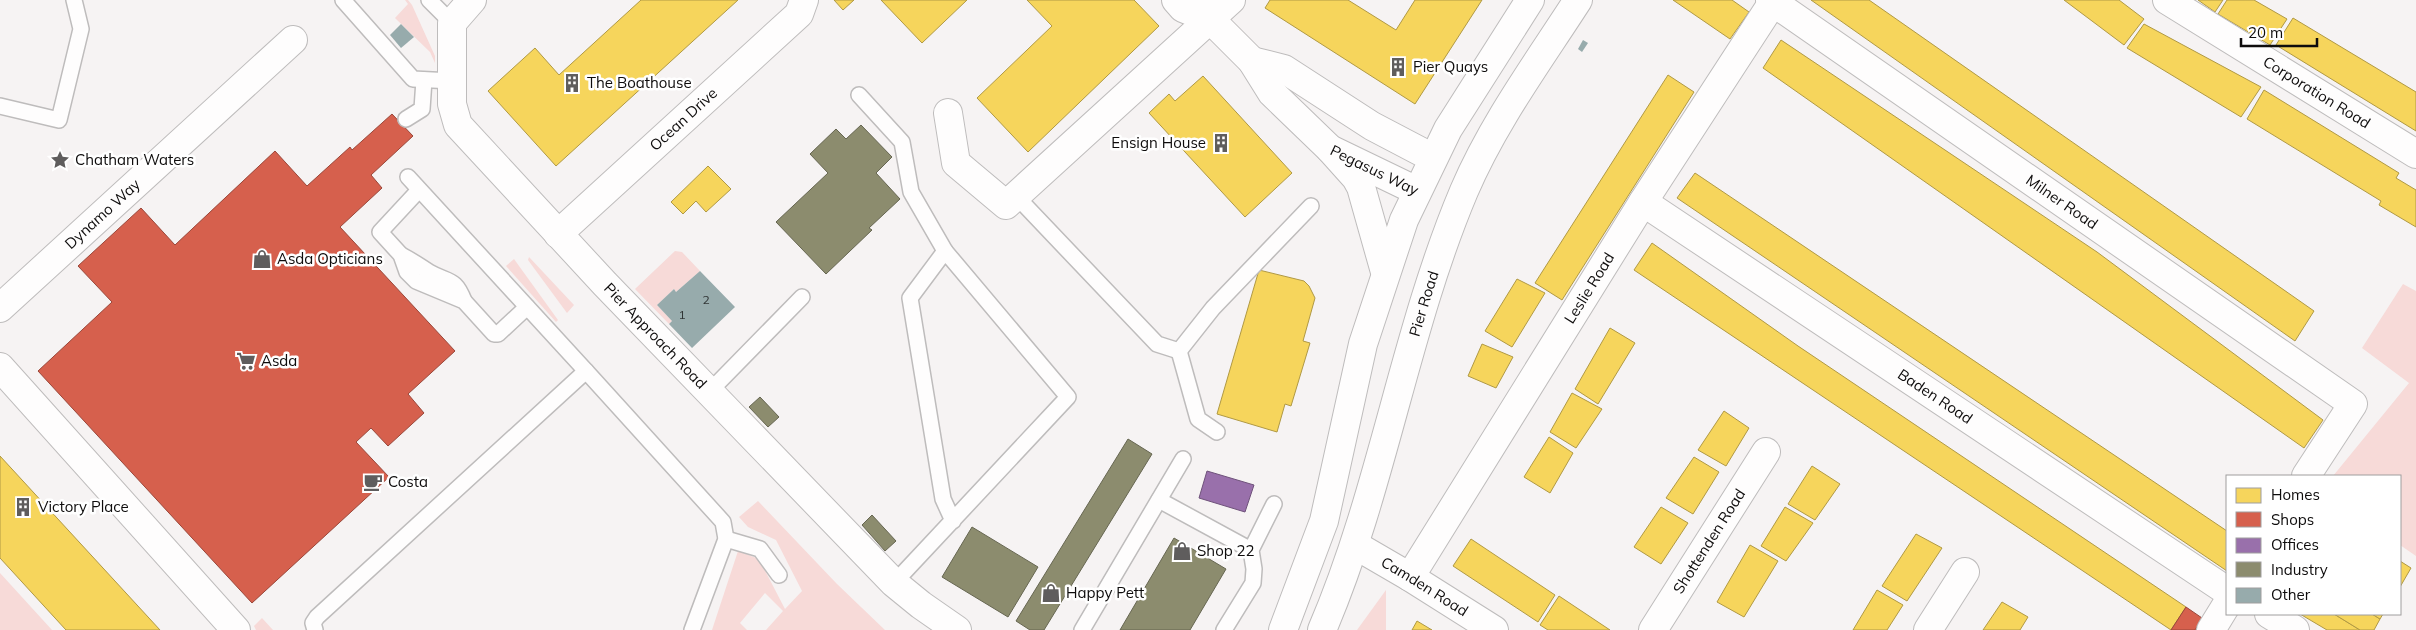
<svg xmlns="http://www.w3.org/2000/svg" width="2416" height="630" font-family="Mulish,sans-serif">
	<rect width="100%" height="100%" fill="#f6f3f3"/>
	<g fill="#f7dad8">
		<path d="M405,0H408L412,5L435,56V63L430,52L395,18L408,4Z"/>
		<path d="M675,251L682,252L700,271L676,292L674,289L657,305L672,321L669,324L635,289Z"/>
		<path d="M529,257L574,305L567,313L528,260Z"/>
		<path d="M514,259L558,320L556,322L506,266Z"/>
		<path d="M2403,284L2416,291V556L2400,545V476H2333L2409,383L2362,348Z"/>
		<path d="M758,501L837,584L885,630H766L783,611L765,593L740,623L747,630H712L738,551L759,559L785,609L802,591L776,540L748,527L739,517Z"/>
		<path d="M0,573L52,630H0Z"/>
		<path d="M1386,590V630H1357Z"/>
		<path d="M262,618L273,630H256L254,626Z"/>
	</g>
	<g fill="#f6d55c" stroke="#b09944">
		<path d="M641,0H738L556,166L488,91L535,48L559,75Z"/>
		<path d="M834,0H854L843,10Z"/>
		<path d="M881,0H967L922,43Z"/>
		<path d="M1027,0H1134L1159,26L1028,152L977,98L1052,26Z"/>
		<path d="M1270,0H1348L1396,30L1415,0H1482L1415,104L1265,8Z"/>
		<path d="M1673,0H1732L1749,12L1730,39Z"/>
		<path d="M1811,0H1869L2314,311L2295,341Z"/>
		<path d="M2064,0H2119L2144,19L2124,45Z"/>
		<path d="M2198,0H2223L2215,12Z"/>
		<path d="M2227,0H2254L2287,19L2270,45L2218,14Z"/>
		<path d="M2293,18L2416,92V131L2276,45Z"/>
		<path d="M2144,24L2261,87L2241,117L2127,48Z"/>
		<path d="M1781,40L2097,252L2323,420L2304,448L1763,68Z"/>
		<path d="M1668,75L1694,92L1562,300L1535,283Z"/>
		<path d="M1203,76L1292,173L1245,217L1149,113L1169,94L1175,101Z"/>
		<path d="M2264,90L2399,173L2396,178L2416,190V227L2379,205L2381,201L2247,119Z"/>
		<path d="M708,166L731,189L706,212L696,201L683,214L671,202Z"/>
		<path d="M1695,173L2227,531V571L1677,198Z"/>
		<path d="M1652,243L1798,346L2186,607L2171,630L1634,270Z"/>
		<path d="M1259,270L1304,281L1309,286L1315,298L1303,341L1310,343L1291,406L1285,404L1277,432L1217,414Z"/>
		<path d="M1517,279L1545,293L1512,347L1485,331Z"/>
		<path d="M1610,328L1635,343L1598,404L1575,389Z"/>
		<path d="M1482,344L1513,357L1496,388L1468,376Z"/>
		<path d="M1572,393L1602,409L1576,448L1550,432Z"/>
		<path d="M1724,411L1749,428L1726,466L1698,450Z"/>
		<path d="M1549,437L1573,453L1550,493L1524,477Z"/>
		<path d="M0,456L160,630H66L0,558Z"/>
		<path d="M1694,457L1719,472L1693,514L1666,498Z"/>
		<path d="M1812,466L1840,484L1815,520L1788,504Z"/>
		<path d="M1661,507L1688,523L1661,564L1634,547Z"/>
		<path d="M1785,507L1813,523L1786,561L1761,546Z"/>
		<path d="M1916,534L1942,548L1907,601L1882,586Z"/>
		<path d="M1471,539L1555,595L1538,622L1453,566Z"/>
		<path d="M1750,545L1778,561L1744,617L1717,602Z"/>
		<path d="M2400,561L2411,568L2400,587Z"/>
		<path d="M1877,590L1903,605L1887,630H1853Z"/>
		<path d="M1559,596L1610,630H1548L1540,625Z"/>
		<path d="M2002,602L2028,617L2020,630H1983Z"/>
		<path d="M2300,614H2334L2360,630H2327Z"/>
		<path d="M2334,614H2372L2380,619L2374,630H2360Z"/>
		<path d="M2372,614H2383L2380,619Z"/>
		<path d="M1417,621L1432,630H1412Z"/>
	</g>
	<g fill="#d6604d" stroke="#9a473a">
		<path d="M392,114L413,136L371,175L382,188L340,227L455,351L408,394L424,413L388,446L371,428L356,442L389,477L252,603L38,371L112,302L78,266L141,208L175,245L275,151L307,186L350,147L352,150Z"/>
		<path d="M2186,607L2202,618L2195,630H2171Z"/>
	</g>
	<path fill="#9970ab" stroke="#6f527b" d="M1207,471L1254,485L1245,512L1199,498Z"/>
	<g fill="#8c8c6e" stroke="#666651">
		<path d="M861,125L892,157L876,173L900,199L869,228L872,230L826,274L776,222L828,173L810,154L836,129L846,139Z"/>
		<path d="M760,397L779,417L768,427L749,407Z"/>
		<path d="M1128,439L1152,454L1044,630H1030L1016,621Z"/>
		<path d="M872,515L896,541L885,551L862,525Z"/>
		<path d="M972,527L1038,567L1008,617L942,577Z"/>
		<path d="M1174,538L1226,569L1190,630H1120Z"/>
	</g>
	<g fill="#97abac">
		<path d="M401,24L414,37L401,48L390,35Z"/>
		<path d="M1583,40L1588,43L1582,52L1578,49Z"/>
		<path d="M700,271L735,307L692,348L669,324L672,321L657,305L674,289L676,292Z"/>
	</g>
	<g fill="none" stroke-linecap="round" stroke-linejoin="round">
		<g stroke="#bebcbc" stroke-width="18">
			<g id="lane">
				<path d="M343,0L413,79L452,81"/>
				<path d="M429,0L452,23"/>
				<path d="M859,95L902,142L911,192L945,251"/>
				<path d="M0,106L59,120L81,29L74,0"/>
				<path d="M406,119L422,109L424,80"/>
				<path d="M408,177L586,371"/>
				<path d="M419,190L380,232L401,255L407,272L416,281L464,301L494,334H498L527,307"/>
				<path d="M1016,196L1157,344L1179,351L1213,308L1311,206"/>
				<path d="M401,255C411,260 420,266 429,272C448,283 455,277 464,301"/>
				<path d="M1179,351L1198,419L1217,432"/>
				<path d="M709,392L802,297"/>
				<path d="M1159,500L1251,550"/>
				<path d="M726,539L760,549L779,575"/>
				<path d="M894,583L1068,397L945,251L910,298L943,499L953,521"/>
				<path d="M315,630L313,623L317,617L586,371L723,522L726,539L692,630"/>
				<path d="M1082,630L1183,459"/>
				<path d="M1224,630L1253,583L1254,569L1251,550L1274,504"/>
			</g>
		</g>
		<g stroke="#bebcbc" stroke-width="30">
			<g id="street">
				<path id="s1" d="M472,0L452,23V104L458,125L605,284L894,583L921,605L957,630"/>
				<path d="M1176,0L1183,8L1210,19"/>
				<path id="s2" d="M1201,0L1210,19L1252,61L1272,93L1330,149L1417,191"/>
				<path id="s3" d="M1770,0L2353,404L2306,476"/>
				<path id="s4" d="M2167,0L2416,154"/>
				<path d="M1252,61L1284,69L1372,126L1433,158"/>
				<path d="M948,113L956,163L1006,205L1231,0"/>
				<path id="s5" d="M1643,202L2227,591"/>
				<path id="s6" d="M558,234L799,14L804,0"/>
				<path id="s7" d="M0,308L293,40"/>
				<path d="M0,367L236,630"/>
				<path id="s8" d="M1355,545L1410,577L1494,630"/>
				<path id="s9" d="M1410,577L1643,202L1773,2"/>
				<path d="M2269,614L2295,630"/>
				<path id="s10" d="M1653,630L1766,452"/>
				<path d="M1928,630L1965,572"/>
				<path d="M2211,630L2227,604"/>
			</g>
		</g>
		<g stroke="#bebcbc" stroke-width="30">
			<g id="primary">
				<path d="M1330,149L1356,178L1361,187L1385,272"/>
				<path d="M1283,630L1324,521L1363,344L1404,220L1448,129L1530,0"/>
				<path id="s11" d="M1322,630C1383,488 1404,333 1464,191C1493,123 1538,62 1578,0"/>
			</g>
		</g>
		<use href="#lane" stroke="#fefdfd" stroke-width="15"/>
		<use href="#street" stroke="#fefdfd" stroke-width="28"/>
		<use href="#primary" stroke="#fefdfd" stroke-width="28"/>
	</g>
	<defs>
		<g id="building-bare" transform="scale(1.5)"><path d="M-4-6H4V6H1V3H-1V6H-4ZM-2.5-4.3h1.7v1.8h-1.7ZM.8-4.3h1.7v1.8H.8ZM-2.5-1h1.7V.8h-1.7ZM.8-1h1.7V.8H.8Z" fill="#5f5d5d" stroke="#fff" stroke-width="2.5" paint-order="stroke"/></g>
		<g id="sight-bare" transform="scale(1.5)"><path d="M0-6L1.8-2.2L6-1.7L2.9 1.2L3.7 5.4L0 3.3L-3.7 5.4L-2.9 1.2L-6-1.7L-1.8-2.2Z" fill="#5f5d5d" stroke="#fff" stroke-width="2.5" paint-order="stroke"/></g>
		<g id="shop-bare" transform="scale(1.5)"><path d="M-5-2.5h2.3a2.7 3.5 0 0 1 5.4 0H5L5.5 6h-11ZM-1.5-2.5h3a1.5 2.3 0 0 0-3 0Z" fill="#5f5d5d" stroke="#fff" stroke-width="2.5" paint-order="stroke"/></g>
		<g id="supermarket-bare" transform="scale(1.5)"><path d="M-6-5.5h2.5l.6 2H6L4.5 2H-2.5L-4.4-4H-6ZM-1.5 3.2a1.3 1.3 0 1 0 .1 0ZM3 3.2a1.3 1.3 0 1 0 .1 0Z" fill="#5f5d5d" stroke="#fff" stroke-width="2.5" paint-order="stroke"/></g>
		<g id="cafe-bare" transform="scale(1.5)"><path d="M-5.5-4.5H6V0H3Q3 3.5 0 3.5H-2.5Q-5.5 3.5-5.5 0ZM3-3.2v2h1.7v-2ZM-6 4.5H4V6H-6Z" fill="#5f5d5d" stroke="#fff" stroke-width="2.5" paint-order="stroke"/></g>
	</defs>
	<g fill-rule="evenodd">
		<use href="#building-bare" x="1398" y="67"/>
		<use href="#building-bare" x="572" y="83"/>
		<use href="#building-bare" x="1221" y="143"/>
		<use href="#sight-bare" x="60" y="160"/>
		<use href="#shop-bare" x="262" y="259"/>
		<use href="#supermarket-bare" x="246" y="361"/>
		<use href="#cafe-bare" x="373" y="482"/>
		<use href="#building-bare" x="23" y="507"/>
		<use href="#shop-bare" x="1182" y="551"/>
		<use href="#shop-bare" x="1051" y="593"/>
	</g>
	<g text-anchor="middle" stroke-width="5" stroke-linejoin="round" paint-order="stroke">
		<g font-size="12" fill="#303434">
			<text x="706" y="304">2</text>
			<text x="682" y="319">1</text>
		</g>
		<g font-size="15" fill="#0e0c0c" stroke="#fff" text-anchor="start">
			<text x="1413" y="72">Pier Quays</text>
			<text x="587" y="88">The Boathouse</text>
			<text x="1206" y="148" text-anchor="end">Ensign House</text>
			<text x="75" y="165">Chatham Waters</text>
			<text x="277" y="264">Asda Opticians</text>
			<text x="261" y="366">Asda</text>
			<text x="388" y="487">Costa</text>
			<text x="38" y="512">Victory Place</text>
			<text x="1197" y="556">Shop 22</text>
			<text x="1066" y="598">Happy Pett</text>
		</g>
		<g font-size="15" fill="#0e0c0c" stroke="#fff">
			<text dy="5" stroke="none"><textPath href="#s4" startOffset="176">Corporation Road</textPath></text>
			<text dy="5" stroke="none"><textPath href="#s6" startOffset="170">Ocean Drive</textPath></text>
			<text dy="5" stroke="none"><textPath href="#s2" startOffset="248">Pegasus Way</textPath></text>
			<text dy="5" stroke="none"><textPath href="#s3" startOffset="355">Milner Road</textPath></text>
			<text dy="5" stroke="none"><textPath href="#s7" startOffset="139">Dynamo Way</textPath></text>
			<text dy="5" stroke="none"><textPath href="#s9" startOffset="340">Leslie Road</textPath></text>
			<text dy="5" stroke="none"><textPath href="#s11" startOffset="342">Pier Road</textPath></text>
			<text dy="5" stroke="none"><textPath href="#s1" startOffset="422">Pier Approach Road</textPath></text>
			<text dy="5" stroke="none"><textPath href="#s5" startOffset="351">Baden Road</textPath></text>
			<text dy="5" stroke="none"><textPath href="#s10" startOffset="105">Shottenden Road</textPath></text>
			<text dy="5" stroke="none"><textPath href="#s8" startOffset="81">Camden Road</textPath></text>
		</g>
	</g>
	<rect x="2226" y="475" width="175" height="140" fill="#ffffff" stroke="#9f9e9e"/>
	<rect x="2236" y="488" width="25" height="15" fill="#f6d55c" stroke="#9f9e9e"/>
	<text x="2271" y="500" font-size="15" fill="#0e0c0c">Homes</text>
	<rect x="2236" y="512" width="25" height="15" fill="#d6604d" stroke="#9f9e9e"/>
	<text x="2271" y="525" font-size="15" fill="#0e0c0c">Shops</text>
	<rect x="2236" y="538" width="25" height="15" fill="#9970ab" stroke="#9f9e9e"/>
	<text x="2271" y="550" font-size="15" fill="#0e0c0c">Offices</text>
	<rect x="2236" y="562" width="25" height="15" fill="#8c8c6e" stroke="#9f9e9e"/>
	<text x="2271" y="575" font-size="15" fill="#0e0c0c">Industry</text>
	<rect x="2236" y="588" width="25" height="15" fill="#97abac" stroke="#9f9e9e"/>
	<text x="2271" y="600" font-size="15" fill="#0e0c0c">Other</text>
	<path d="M2241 38v8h76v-8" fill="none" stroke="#0e0c0c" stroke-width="2.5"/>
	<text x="2248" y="38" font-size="15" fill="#0e0c0c" stroke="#ffffff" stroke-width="4" paint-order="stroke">20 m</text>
</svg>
